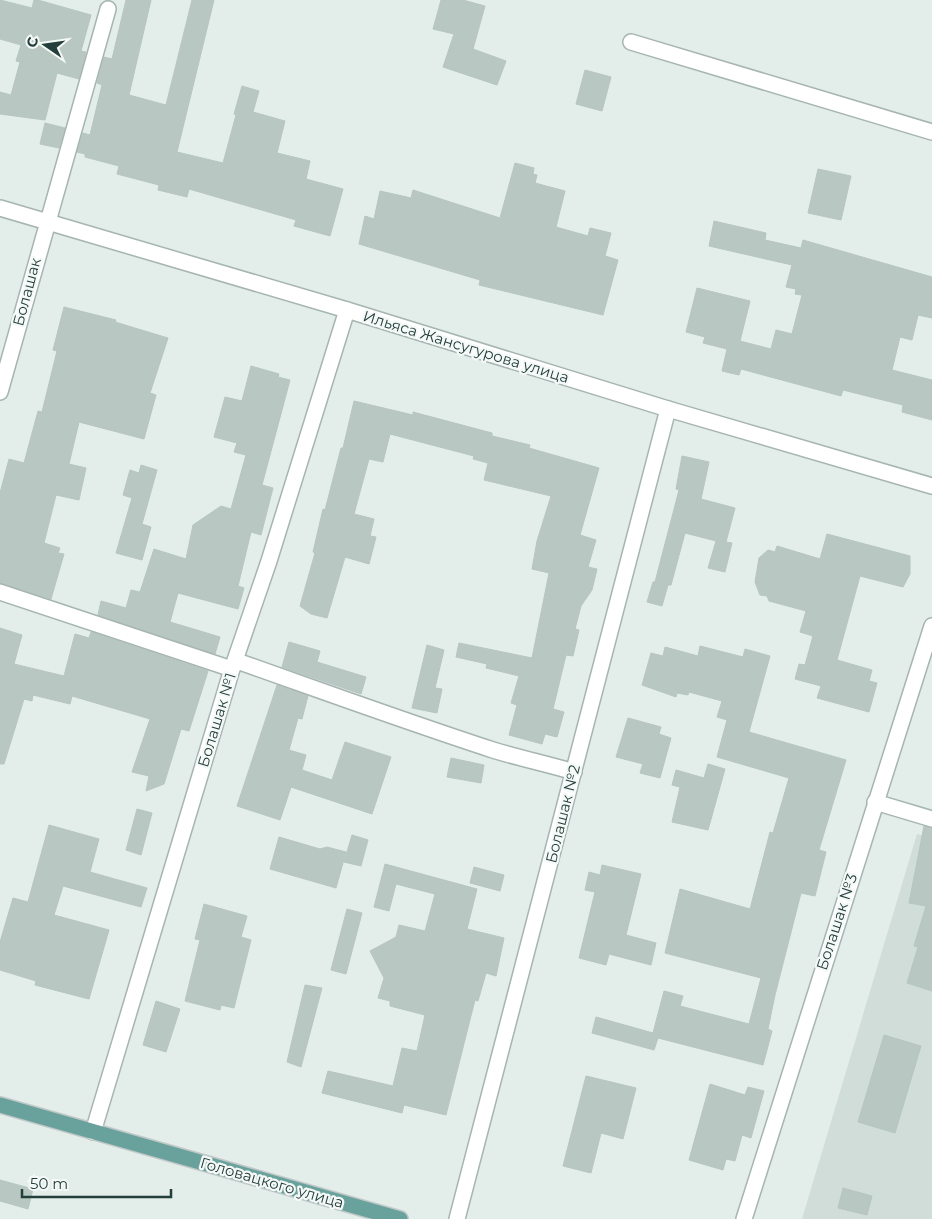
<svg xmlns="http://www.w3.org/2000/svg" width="932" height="1219" font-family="Montserrat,sans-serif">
	<rect width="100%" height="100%" fill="#e3edea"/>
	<path fill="#d1ddd9" d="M917,834L932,838V1219H802Z"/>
	<g fill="#b9c7c3" stroke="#b6c6c2">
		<path d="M0,0L32,8L34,0H38L91,15L81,51L86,52L79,79L57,73L45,120L0,114V92L11,95L20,62L16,61L21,45L0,39Z"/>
		<path d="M126,0H151L129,95L166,105L192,0H214L177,152L223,163L236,115L234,114L242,86L259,91L253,112L285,121L277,153L310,161L306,179L343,189L330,236L294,226L296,220L189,189L187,197L158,190L159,185L117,174L119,166L85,157V154L77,152L83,133L90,135L102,85L97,83L104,57L112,59Z"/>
		<path d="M441,0H463L485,6L473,49L506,61L497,85L443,67L454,34L433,29Z"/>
		<path d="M585,70L611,77L602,111L576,104Z"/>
		<path d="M45,123L65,128L59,148L40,144Z"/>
		<path d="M515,163L534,168L533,174L537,175L535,183L565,191L556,227L588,236L590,228L611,233L605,256L618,260L603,315L479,285L480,280L359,244L365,216L374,219L380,191L411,198L413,190L500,218Z"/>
		<path d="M818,169L851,176L841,220L808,213Z"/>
		<path d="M714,221L766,233L765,240L801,248L803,240L932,277V318L918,315L912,340L900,337L892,370L932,380V420L902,412L903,405L843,390L841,396L741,369L739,375L722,371L727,349L703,343L705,337L686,332L697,288L750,301L740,341L771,349L776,330L792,334L802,295L795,294L796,289L786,287L792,265L709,246Z"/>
		<path d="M64,307L116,320L115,322L168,338L150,393L156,395L144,439L79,422L69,464L86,468L79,500L56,495L44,543L60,548L58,553L64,554L51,599L0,583V493L9,459L24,463L38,411L42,412L57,351L53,350Z"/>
		<path d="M251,366L279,374L278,377L290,380L262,485L273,488L261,535L251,532L238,586L244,588L238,609L178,593L170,622L220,637L215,654L98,615L101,601L126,608L131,590L140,592L154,549L186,559L193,525L221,506L231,509L246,455L234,452L237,443L214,437L225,397L242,401Z"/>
		<path d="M354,401L413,415V412L492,433V436L530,445L529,448L599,468L580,535L596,540L588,567L597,569L592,590L581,606L575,629L579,630L573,656L566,655L553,709L564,712L557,737L545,734L542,744L509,735L517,705L511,703L519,676L486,668L487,664L456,657L459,643L532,658L549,573L532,569L537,541L551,496L484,480L488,463L473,459L474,456L390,434L383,462L369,459L354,514L374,519L370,536L376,537L369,564L345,557L327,618L311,614L300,606L315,553L313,552L323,509L325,510L341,448H343Z"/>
		<path d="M682,456L709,462L701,499L735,508L726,542L732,543L725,572L708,568L716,541L685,533L671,585H668L662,606L647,602L653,582H655L679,490L676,489Z"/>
		<path d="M141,465L157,470L142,524L151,527L142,560L116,553L132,498L123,495L130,470L139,473Z"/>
		<path d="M827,534L910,556V574L903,587L860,576L837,660L872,670L869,681L877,683L869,712L817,698L821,686L795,679L799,664L805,665L813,636L800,632L806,611L769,601L767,596L760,595L755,582L759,558L768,550L775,552L777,546L820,559Z"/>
		<path d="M0,628L22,635L14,664L64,676L75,634L89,638L91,632L208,671L189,731L181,729L164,784L146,791L149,776L132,772L150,719L72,696L70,704L33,695L32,701L24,699L4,764H0Z"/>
		<path d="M289,642L320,651L317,662L366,677L361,694L282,667Z"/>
		<path d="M427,645L444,650L435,688L442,689L437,713L412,708Z"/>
		<path d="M700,646L743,657L745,649L770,656L749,732L846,760L819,850L826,852L815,896L801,893L775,995L768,1029L772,1031L763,1065L658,1038L654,1050L592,1033L596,1017L653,1033L664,991L683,996L680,1006L749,1024L761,978L665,953L680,889L750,909L770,832L773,833L789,778L717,757L727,720L717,717L722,701L689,692L688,695L677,693L676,697L642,685L651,653L663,656L665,647L698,656Z"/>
		<path d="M277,685L308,696L302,719L298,718L289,750L306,755L302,770L332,780L345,742L391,757L372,814L291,787L280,820L237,806Z"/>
		<path d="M628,718L661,727L659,734L671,738L660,778L640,773L643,764L616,757Z"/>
		<path d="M451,758L484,765L481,783L447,777Z"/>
		<path d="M708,764L725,769L708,830L672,822L680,787L672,785L676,770L704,778Z"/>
		<path d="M137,809L152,813L141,855L126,850Z"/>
		<path d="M49,825L99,839L90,872L147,888L141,907L63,886L54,915L109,930L89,999L35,985L36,981L0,970V942L13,898L28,902Z"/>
		<path d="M924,826L932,828V991L907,983L918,947L914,946L926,906L909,903Z"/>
		<path d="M352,835L368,840L361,866L344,862Z"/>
		<path d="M279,837L320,849L327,847L346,852L336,888L270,869Z"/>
		<path d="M385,864L477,889L467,929L504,938L496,976L486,973L478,1001L475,1000L446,1115L404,1105L402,1113L322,1093L328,1071L393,1086L402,1048L417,1051L425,1015L390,1006V1001L378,998L384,978L370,951L396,937L399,925L425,931L435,894L396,884L389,911L374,907Z"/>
		<path d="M602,865L641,874L626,935L656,943L651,965L609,954L606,965L579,958L595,892L585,890L589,872L600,875Z"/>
		<path d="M474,867L504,875L500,891L470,883Z"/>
		<path d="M204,904L247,916L241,937L251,940L234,1008L221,1005L220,1010L185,1001L200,940L195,939Z"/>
		<path d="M347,909L362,913L346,974L331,970Z"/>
		<path d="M305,985L322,988L301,1067L287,1062Z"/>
		<path d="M156,1001L180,1009L166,1052L143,1045Z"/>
		<path d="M884,1035L921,1046L895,1133L858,1122Z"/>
		<path d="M586,1076L636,1088L623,1139L601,1133L591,1173L563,1166Z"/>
		<path d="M710,1084L745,1095L748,1087L764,1091L751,1138L742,1135L735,1161L726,1159L723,1170L689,1160Z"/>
		<path d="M0,1180L33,1189L28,1209L0,1201Z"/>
		<path d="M843,1188L872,1196L867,1215L838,1208Z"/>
	</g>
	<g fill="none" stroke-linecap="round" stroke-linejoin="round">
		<g stroke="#a6b5b2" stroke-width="18">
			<g id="minor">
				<path d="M631,42L932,132"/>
				<path d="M0,208L347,310L668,409L932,486"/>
				<path d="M0,392L108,9"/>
				<path d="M0,592L232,669"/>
				<path d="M237,661C322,691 407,722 493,750C519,758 547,764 574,772"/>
				<path d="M875,802L932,819"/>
				<path d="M93,1132L232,669L269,561L347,310"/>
				<path d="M457,1219L668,409"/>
				<path d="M744,1219L932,626"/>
			</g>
		</g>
		<g stroke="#c1c9c8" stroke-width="18">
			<path id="major" d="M0,1105L400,1219"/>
		</g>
		<use href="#minor" stroke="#fff" stroke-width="15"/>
		<use href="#major" stroke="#69a19c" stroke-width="15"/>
	</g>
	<g text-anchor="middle" stroke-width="4.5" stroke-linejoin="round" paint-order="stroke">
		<g font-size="15" fill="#233e3b" stroke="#f4f9f7">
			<text transform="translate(27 292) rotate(-75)" y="5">Болашак</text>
			<text transform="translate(466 347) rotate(17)" y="5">Ильяса Жансугурова улица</text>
			<text transform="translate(217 720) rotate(-73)" y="5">Болашак №1</text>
			<text transform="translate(563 814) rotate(-76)" y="5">Болашак №2</text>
			<text transform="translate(837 922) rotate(-72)" y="5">Болашак №3</text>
			<text transform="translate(272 1183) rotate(16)" y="5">Головацкого улица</text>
		</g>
	</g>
	<g transform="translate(45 45) rotate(283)" stroke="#f4f9f7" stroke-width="4" paint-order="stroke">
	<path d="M0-4L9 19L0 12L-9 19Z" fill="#233e3b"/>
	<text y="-8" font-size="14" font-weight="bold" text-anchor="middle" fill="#233e3b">С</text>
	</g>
	<path d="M22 1189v8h149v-8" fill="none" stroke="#233e3b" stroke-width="2.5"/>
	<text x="30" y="1189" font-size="15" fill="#233e3b" stroke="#f4f9f7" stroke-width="4" paint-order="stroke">50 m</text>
</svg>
